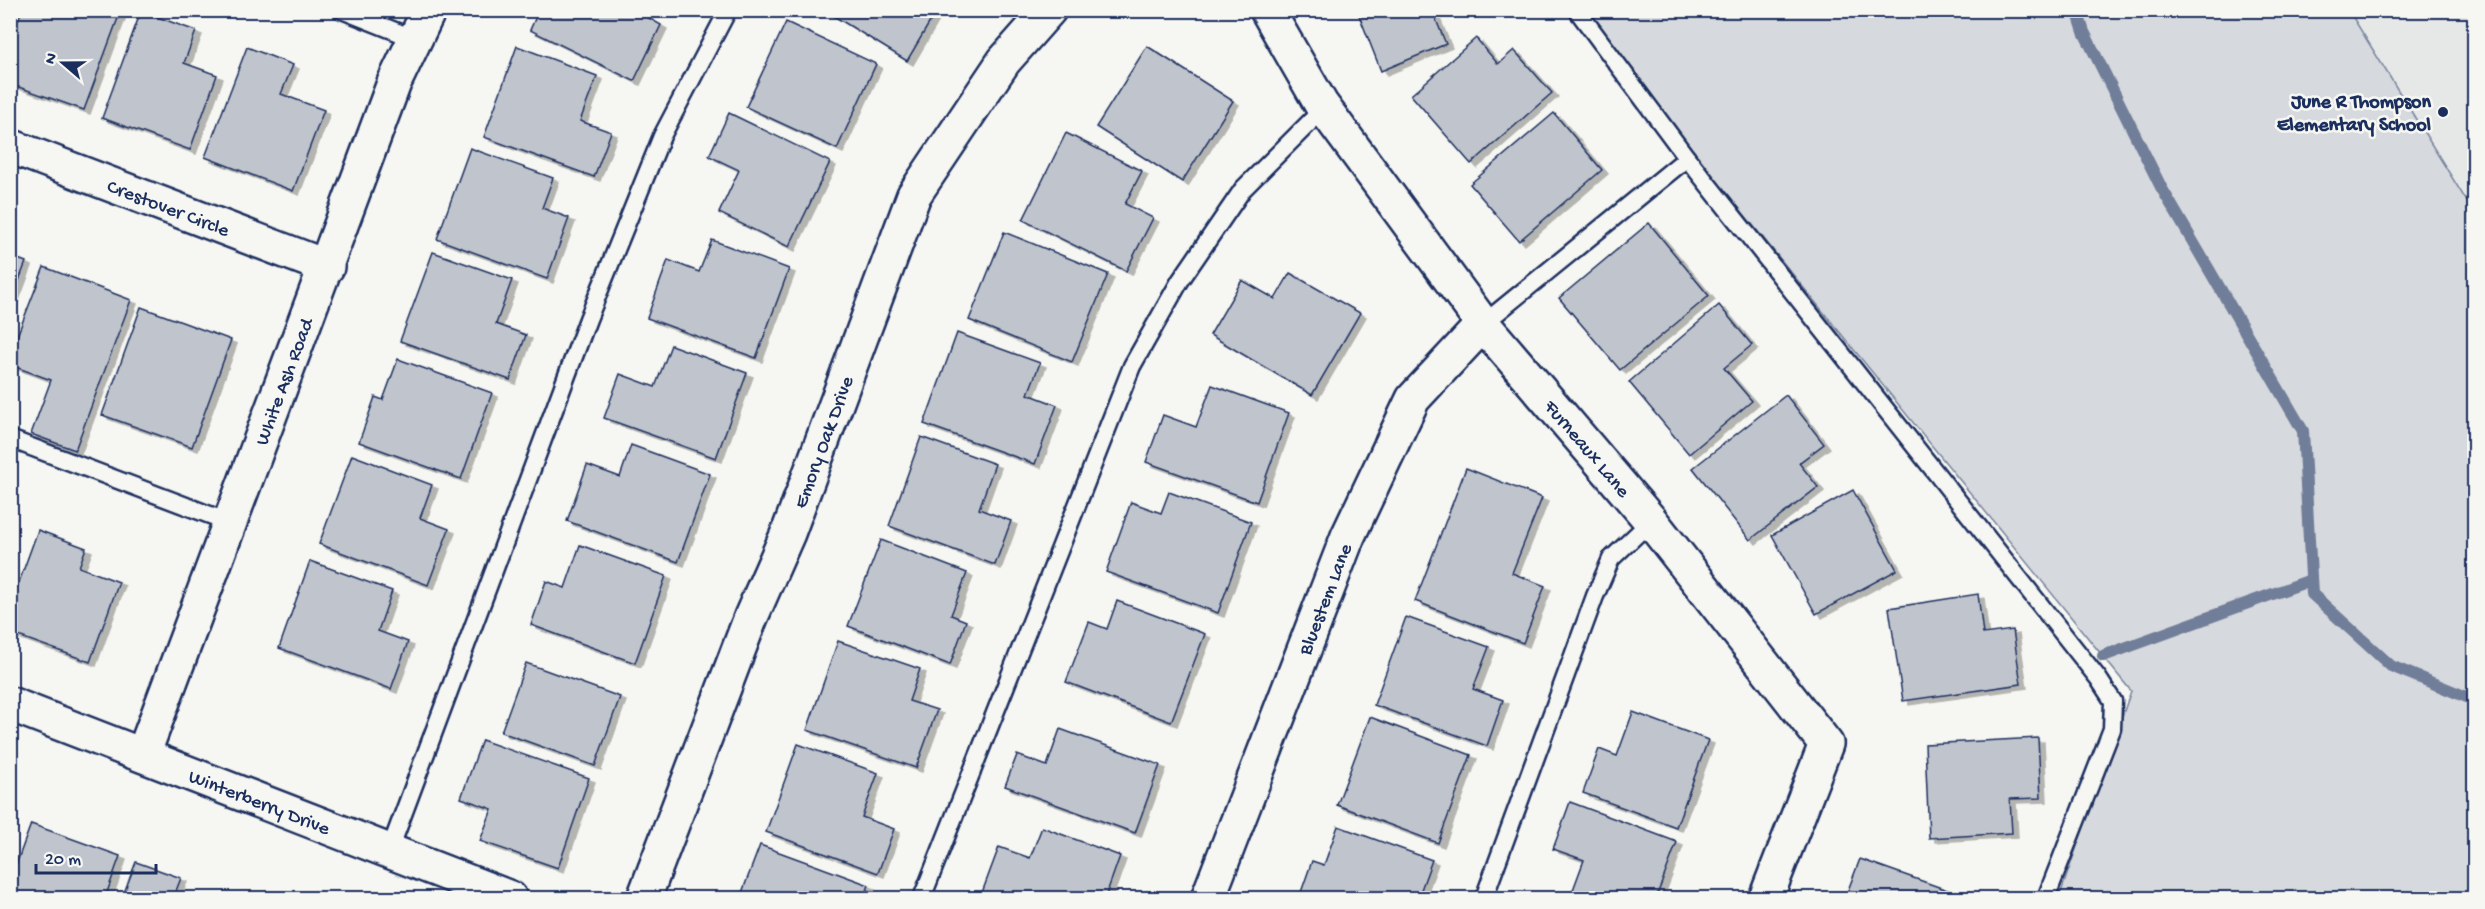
<svg xmlns="http://www.w3.org/2000/svg" width="2485" height="909" font-family="'Gochi Hand',sans-serif">
	<defs>
		<filter id="shadow"><feDropShadow dx="6" dy="4" stdDeviation="0" flood-color="#0004"/></filter>
	</defs>
	<rect width="100%" height="100%" fill="#f6f6f2"/>
	<filter id="ink" filterUnits="userSpaceOnUse"><feTurbulence type="fractalNoise" baseFrequency=".0167" numOctaves="2"/><feDisplacementMap in="SourceGraphic" scale="12" xChannelSelector="R" yChannelSelector="G"/><feConvolveMatrix kernelMatrix="1 2 1 2 8 2 1 2 1" color-interpolation-filters="sRGB"/></filter>
	<g filter="url(#ink)">
		<path fill="#e6e7e7" d="M2349,11H2474V213Z"/>
		<path fill="#d6d9dd" stroke="#78849e" stroke-width="1.5" d="M1579,11H2349L2474,213V898H2059L2131,691Z"/>
		<g fill="none" stroke-linecap="round" stroke-linejoin="round">
			<g stroke="#717e99" stroke-width="12">
				<path d="M2077,10L2084,32L2161,187L2303,431L2312,594L2391,666L2474,700"/>
				<path d="M2103,656L2311,580"/>
			</g>
		</g>
		<g fill="#c0c4cd" stroke="#1b2f5e" stroke-width="1.5" filter="url(#shadow)">
			<path d="M22,10H121L84,110L10,84V41Z"/>
			<path d="M539,10H635L661,25L634,81L530,30Z"/>
			<path d="M824,10H937L907,61Z"/>
			<path d="M1357,10H1432L1446,44L1381,71Z"/>
			<path d="M141,11L196,31L184,63L217,75L190,150L102,118Z"/>
			<path d="M786,22L876,64L837,149L746,107Z"/>
			<path d="M1476,38L1498,64L1514,50L1552,93L1471,164L1411,95Z"/>
			<path d="M517,46L597,76L580,121L611,132L594,177L484,137Z"/>
			<path d="M1147,46L1233,101L1182,182L1096,127Z"/>
			<path d="M247,47L293,65L281,94L324,110L293,191L205,157Z"/>
			<path d="M729,113L830,162L789,247L719,213L739,170L709,156Z"/>
			<path d="M1554,113L1602,170L1519,241L1470,184Z"/>
			<path d="M1066,133L1142,171L1125,204L1153,218L1126,271L1023,220Z"/>
			<path d="M470,148L553,178L542,208L569,218L547,279L437,239Z"/>
			<path d="M1649,223L1709,296L1620,370L1559,298Z"/>
			<path d="M1004,232L1108,274L1072,362L969,320Z"/>
			<path d="M712,240L789,269L756,358L647,318L668,260L699,272Z"/>
			<path d="M433,252L512,280L496,324L526,335L510,380L400,341Z"/>
			<path d="M10,256L26,262L10,304Z"/>
			<path d="M44,267L131,300L75,450L31,434L51,380L10,365V354Z"/>
			<path d="M1290,273L1360,313L1312,395L1210,335L1242,280L1275,299Z"/>
			<path d="M1719,305L1752,345L1724,368L1752,401L1689,454L1629,382Z"/>
			<path d="M141,307L231,340L192,447L102,415Z"/>
			<path d="M957,333L1040,363L1028,394L1057,405L1035,464L924,424Z"/>
			<path d="M671,345L747,373L716,458L604,418L620,374L655,387Z"/>
			<path d="M398,359L492,393L461,479L359,442L375,397L383,400Z"/>
			<path d="M1212,385L1289,413L1257,502L1146,462L1163,415L1196,427Z"/>
			<path d="M1786,395L1824,444L1799,463L1818,487L1750,540L1693,468Z"/>
			<path d="M921,437L995,464L979,509L1011,521L995,565L889,526Z"/>
			<path d="M631,445L710,474L678,562L567,521L587,465L620,477Z"/>
			<path d="M352,455L432,485L420,518L449,529L428,585L319,544Z"/>
			<path d="M1466,468L1542,498L1512,573L1545,586L1523,643L1415,601Z"/>
			<path d="M1853,490L1897,570L1816,614L1772,535Z"/>
			<path d="M1169,492L1251,522L1218,613L1106,572L1131,502L1161,513Z"/>
			<path d="M38,530L86,548L79,567L119,582L90,662L10,633V607Z"/>
			<path d="M881,540L967,573L951,615L966,621L950,665L848,626Z"/>
			<path d="M580,545L666,576L635,663L531,625L546,581L565,588Z"/>
			<path d="M310,561L392,591L378,631L408,642L391,689L279,648Z"/>
			<path d="M1978,594L1983,634L2013,630L2021,684L1903,701L1889,608Z"/>
			<path d="M1117,601L1205,634L1171,722L1066,682L1089,622L1107,629Z"/>
			<path d="M1406,617L1489,647L1473,689L1503,700L1487,746L1374,705Z"/>
			<path d="M838,641L920,669L909,701L937,710L916,768L807,730Z"/>
			<path d="M526,663L620,697L595,766L501,732Z"/>
			<path d="M1633,712L1708,740L1676,827L1583,793L1599,749L1617,756Z"/>
			<path d="M1370,717L1471,755L1438,843L1337,805Z"/>
			<path d="M1060,729L1160,765L1135,833L1005,786L1017,755L1047,766Z"/>
			<path d="M2038,738L2041,798L2010,799L2012,833L1929,838L1925,744Z"/>
			<path d="M482,740L589,778L558,868L480,841L492,809L461,798Z"/>
			<path d="M798,744L878,773L862,817L894,829L878,873L766,832Z"/>
			<path d="M1570,802L1677,842L1656,898H1570L1584,860L1553,849Z"/>
			<path d="M31,824L120,856L105,898H10V881Z"/>
			<path d="M1338,826L1432,860L1418,898H1299L1312,861L1324,865Z"/>
			<path d="M1042,827L1120,856L1105,898H980L999,847L1030,858Z"/>
			<path d="M760,845L869,885L864,898H740Z"/>
			<path d="M1860,859L1950,891L1947,898H1845Z"/>
			<path d="M136,862L181,878L174,896L180,898H122Z"/>
		</g>
		<g fill="none" stroke-linecap="round" stroke-linejoin="round">
			<g stroke="#1b2f5e" stroke-width="21">
				<g id="lane">
					<path d="M342,10L415,39"/>
					<path d="M1577,10L1687,158L2098,678L2113,701L2112,729L2046,898"/>
					<path d="M1483,324L1687,158"/>
					<path d="M10,439L231,523"/>
					<path d="M389,852L588,319L662,136L728,10"/>
					<path d="M922,898L1132,366L1180,281L1243,189L1324,108"/>
					<path d="M1484,898L1595,596L1611,559L1651,521"/>
				</g>
			</g>
			<g stroke="#1b2f5e" stroke-width="38">
				<g id="street">
					<path id="s1" d="M1267,10L1321,104L1483,324L1651,521L1826,744L1766,898"/>
					<path id="s2" d="M10,146L327,267"/>
					<path id="s3" d="M10,704L510,898"/>
					<path id="s4" d="M143,755L394,83L429,10"/>
					<path id="s5" d="M644,898L751,617L788,533L914,195L1004,61L1049,10"/>
					<path id="s6" d="M1208,898L1348,536L1413,399L1483,324"/>
				</g>
			</g>
			<use href="#lane" stroke="#f6f6f2" stroke-width="16"/>
			<use href="#street" stroke="#f6f6f2" stroke-width="33"/>
		</g>
	</g>
	<circle fill="#1b2f5e" stroke="#f6f6f2" stroke-width="2" cx="2443" cy="112" r="6"/>
	<g text-anchor="middle" stroke-width="5" stroke-linejoin="round" paint-order="stroke">
		<g font-size="20" font-weight="bold" fill="#1b2f5e" stroke="#f6f6f2" text-anchor="end">
			<text x="2431" y="107">June R Thompson<tspan x="2431" dy="23">Elementary School</tspan></text>
		</g>
		<g font-size="20" fill="#1b2f5e" stroke="#f6f6f2">
			<text dy="7" stroke="none"><textPath href="#s2" startOffset="170">Crestover Circle</textPath></text>
			<text dy="7" stroke="none"><textPath href="#s4" startOffset="399">White Ash Road</textPath></text>
			<text dy="7" stroke="none"><textPath href="#s5" startOffset="490">Emory Oak Drive</textPath></text>
			<text dy="7" stroke="none"><textPath href="#s1" startOffset="544">Furneaux Lane</textPath></text>
			<text dy="7" stroke="none"><textPath href="#s6" startOffset="321">Bluestem Lane</textPath></text>
			<text dy="7" stroke="none"><textPath href="#s3" startOffset="268">Winterberry Drive</textPath></text>
		</g>
	</g>
	<rect width="2485" height="909" fill="none" stroke="#f6f6f2" stroke-width="36"/>
	<rect x="18" y="18" width="2449" height="873" fill="none" stroke="#1b2f5e" stroke-width="2" filter="url(#ink)"/>
	<g transform="translate(63 63) rotate(290)" stroke="#f6f6f2" stroke-width="4.5" paint-order="stroke">
	<path d="M0-4.5L10 22L0 15L-10 22Z" fill="#1b2f5e"/>
	<text y="-9" font-size="16" font-weight="bold" text-anchor="middle" fill="#1b2f5e">N</text>
	</g>
	<path d="M36 864v9h120v-9" fill="none" stroke="#1b2f5e" stroke-width="3"/>
	<text x="45" y="864" font-size="18" fill="#1b2f5e" stroke="#f6f6f2" stroke-width="4.5" paint-order="stroke">20 m</text>
</svg>
